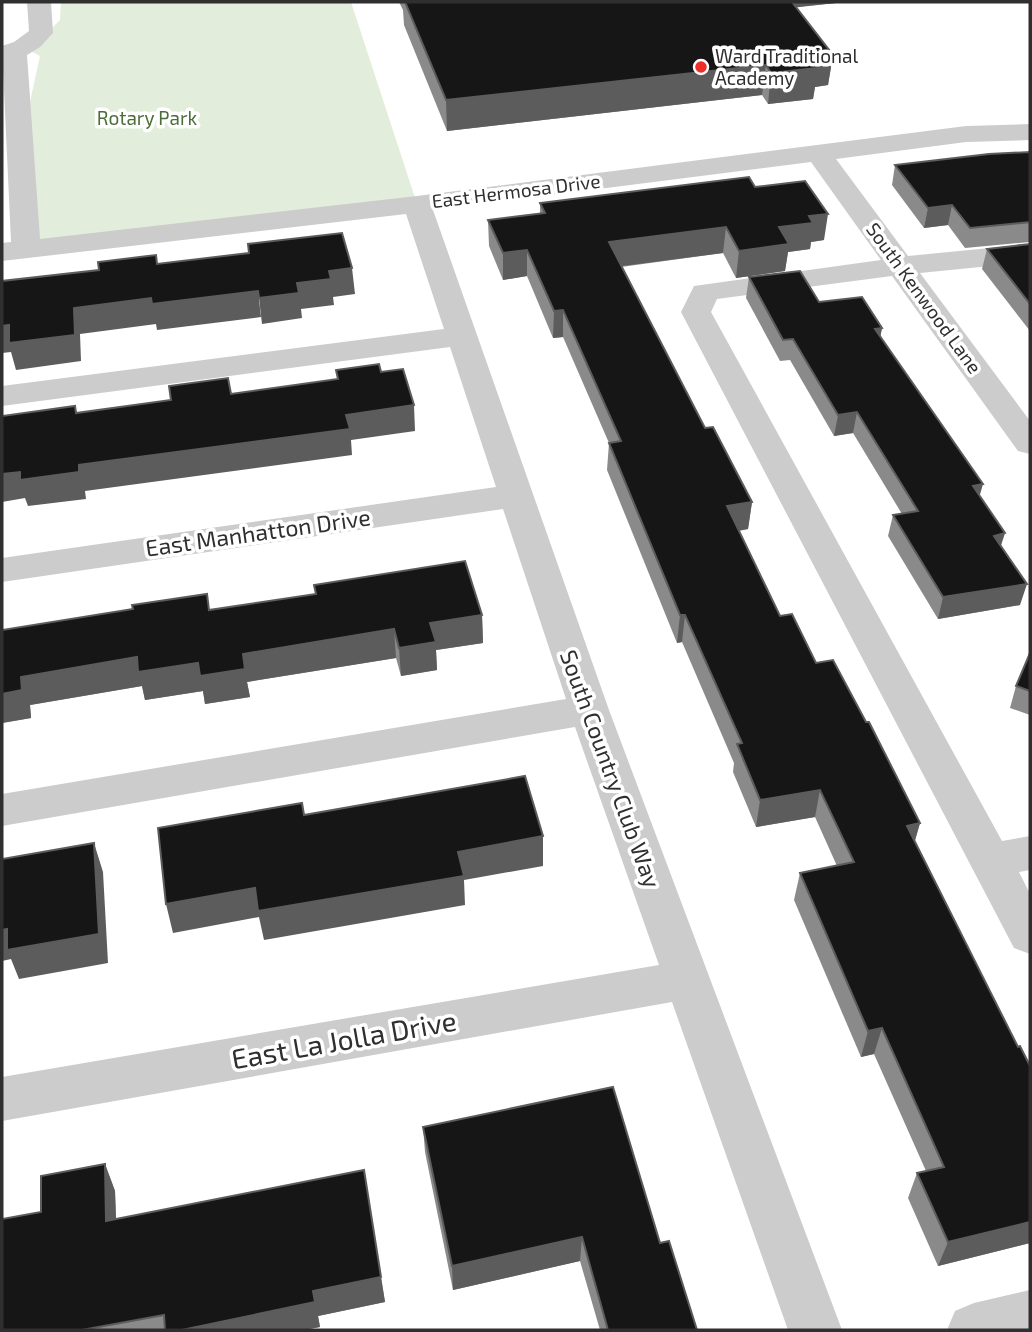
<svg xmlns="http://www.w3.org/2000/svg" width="1032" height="1332" font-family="'Exo 2',sans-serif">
	<rect width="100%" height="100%" fill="#fff"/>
	<path fill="#e3eddb" d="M61,2H351L417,204L26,248L20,148L40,56L21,46L42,38L60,20Z"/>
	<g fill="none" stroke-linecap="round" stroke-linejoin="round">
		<g fill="#ccc" fill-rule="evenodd">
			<path d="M27,2H51L53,33L40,47L27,55L40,239L417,196L966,126L1030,124V140L966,142L836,159L908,256L1030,244V262L920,273L1030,421V454L1018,451L892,276L717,299L711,312L1002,841L1030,836V870L1019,872L1030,894V954L1014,948L681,312L694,286L881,260L811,162L433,210L609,710L842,1330H788L672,1002L2,1121V1077L659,965L575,727L2,826V794L566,699L503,509L2,582V558L496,487L450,347L2,406V386L444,329L406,214L2,261V243L11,242L2,46L14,42L29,31Z"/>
			<path d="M1030,1290V1330H947L955,1311L974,1303Z"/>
		</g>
	</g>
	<g fill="#8a8a8a">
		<path d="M399,2H837L836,3L796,7L833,55L828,85L815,87L813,99L768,104L762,95L447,131L404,25L403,10Z"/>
		<path d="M1030,152V242L965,248L948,225L924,228L892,185L895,165Z"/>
		<path d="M755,187L824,240L811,242L810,249L788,252L785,271L736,278L723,253L621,267L705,428L752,502L748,529L739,531L780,616L816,663L920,823L915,841L1018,1047L1030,1066V1243L938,1266L908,1198L917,1173L926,1171L874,1054L861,1057L794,900L800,873L837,866L815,817L756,827L733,772L734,763L682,642L677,643L607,470L609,443L563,337L553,338L527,276L503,280L489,246L488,220L540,213V203Z"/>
		<path d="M1030,244V331L982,269L987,249Z"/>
		<path d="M749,277L819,302L882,328L880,336L980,496L1001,545L1020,605L938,619L888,536L893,515L902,514L853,433L834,436L790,360L780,361L746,298Z"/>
		<path d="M314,585L482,615L483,643L436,650L437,670L401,676L396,658L247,682L250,697L205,704L203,691L145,700L142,686L30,705L31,718L2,723V630L210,610L316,594Z"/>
		<path d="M1030,653V715L1010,708L1016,686Z"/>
		<path d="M423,1127L660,1243L697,1330H600L580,1261L453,1290L425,1152Z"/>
		<path d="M105,1164L115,1191L116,1219L381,1277L385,1302L318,1316L320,1327L304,1330H2L41,1212Z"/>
	</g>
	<g fill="#5c5c5c">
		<path d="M773,2H837L836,3L772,10Z"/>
		<path d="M833,55L828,85L815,87L813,99L768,104L771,73L809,57Z"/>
		<path d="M766,65L762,95L447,131L446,100Z"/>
		<path d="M952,205L948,225L924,228L928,208Z"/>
		<path d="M828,214L824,240L811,242L810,249L788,252L785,271L736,278L739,251L779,227L809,216Z"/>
		<path d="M726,227L723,253L607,268L609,242Z"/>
		<path d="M527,250V276L503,280V253Z"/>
		<path d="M352,268L355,294L333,297L334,305L301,309L302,318L262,324L259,298L329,271Z"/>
		<path d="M258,291L261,317L157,330L156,324L80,334L81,361L16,370L11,352L2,353V326L74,308L151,298Z"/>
		<path d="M563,310V337L553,338L554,311Z"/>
		<path d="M882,328L878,349L875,329Z"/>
		<path d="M414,405L415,431L351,440L352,455L85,491L86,499L28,506L25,498L2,502V474L79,465L346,415Z"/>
		<path d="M857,412L853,433L834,436L838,415Z"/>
		<path d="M983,484L977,505L973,486Z"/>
		<path d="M752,502L748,529L723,533L727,506Z"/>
		<path d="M1005,533L998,555L994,536Z"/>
		<path d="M1027,584L1020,605L938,619L943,597Z"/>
		<path d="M482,615L483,643L436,650L437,670L401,676L399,648L430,623Z"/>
		<path d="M680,615H685L682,642L677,643Z"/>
		<path d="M394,629L396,658L247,682L250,697L205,704L203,691L145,700L142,686L30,705L31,718L2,723V694L21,677L137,657L243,654Z"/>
		<path d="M820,790L815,817L756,827L760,800Z"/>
		<path d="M920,823L912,850L907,826Z"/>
		<path d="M543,836V866L464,880L465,905L264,940L259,917L173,933L166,904Z"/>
		<path d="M94,843L103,872L108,963L19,979L11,959L2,961V930Z"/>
		<path d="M882,1028L874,1054L861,1057L868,1031Z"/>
		<path d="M105,1164L115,1191L117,1247L106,1221Z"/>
		<path d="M1030,1222V1243L938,1266L948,1242Z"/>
		<path d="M582,1237L580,1261L453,1290L452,1266Z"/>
		<path d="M381,1277L385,1302L318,1316L320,1327L304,1330H182L313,1291Z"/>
	</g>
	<g fill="#161616" stroke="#5c5c5c" stroke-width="2">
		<path d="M405,2H792L833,55L809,57L817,68L771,73L766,65L446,100Z"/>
		<path d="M1030,152V222L970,228L952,205L928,208L895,165L989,154Z"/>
		<path d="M749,177L755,187L805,181L828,214L809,216L813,223L779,227L789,244L739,251L726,227L609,242L705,428L713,427L752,502L727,506L780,616L792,614L816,663L833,660L866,722H869L920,823L907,826L1018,1047L1020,1046L1030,1066V1222L948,1242L917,1173L944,1167L882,1028L868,1031L800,873L854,862L820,790L760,800L737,744L742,743L685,615H680L609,443L621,441L563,310L554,311L527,250L503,253L488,220L545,213L540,203Z"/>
		<path d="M342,233L352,268L329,271L331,279L297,283L299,293L259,298L258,291L152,304L151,298L74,308L75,335L9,343V325L2,326V281L99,270L98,262L156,255L157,264L249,253L248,244Z"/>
		<path d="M1030,244V304L987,249Z"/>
		<path d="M800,271L819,302L862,297L882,328L875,329L983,484L973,486L1005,533L994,536L1027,584L943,597L893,515L918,511L857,412L838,415L793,339L783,340L749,277Z"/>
		<path d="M379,364L381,372L403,369L414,405L346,415L350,429L79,465V472L20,480V472L2,474V416L75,406L76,413L171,400L169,386L228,378L231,394L338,379L336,370Z"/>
		<path d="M465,561L482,615L430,623L436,642L399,648L394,629L243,654L245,669L200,676L198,663L138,672L137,657L21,677L22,690L2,694V630L133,609L132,605L207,594L209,610L316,594L314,585Z"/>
		<path d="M1030,653V691L1016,686Z"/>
		<path d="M525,776L543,836L458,852L464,876L258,911L255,888L166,904L158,828L302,803L304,815Z"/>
		<path d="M94,843L99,934L7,950V929L2,930V859Z"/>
		<path d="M613,1087L660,1243L669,1241L697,1330H608L582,1237L452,1266L423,1127Z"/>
		<path d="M105,1164L106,1221L364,1170L381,1277L313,1291L315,1302L182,1330H165L164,1315L82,1330H2V1219L41,1212V1176Z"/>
	</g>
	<circle fill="#ee2f28" stroke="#fff" stroke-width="2.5" cx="701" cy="67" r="7"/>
	<g text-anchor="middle" stroke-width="7" stroke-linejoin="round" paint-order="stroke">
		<g font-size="19" fill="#2f2f2f" stroke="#fff" text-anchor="start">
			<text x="715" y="63">Ward Traditional<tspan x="715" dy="22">Academy</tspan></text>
		</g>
		<g font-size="19" fill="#4c6d39" stroke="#fff">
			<text x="147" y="125">Rotary Park</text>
		</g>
		<g font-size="19" fill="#2f2f2f" stroke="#fff">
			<text transform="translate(516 191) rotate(-7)" y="7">East Hermosa Drive</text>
			<text transform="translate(924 298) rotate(54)" y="7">South Kenwood Lane</text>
		</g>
		<g font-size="23" fill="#2f2f2f" stroke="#fff">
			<text transform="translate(258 533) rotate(-8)" y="8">East Manhatton Drive</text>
			<text transform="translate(610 769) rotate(70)" y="8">South Country Club Way</text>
		</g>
		<g font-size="28" fill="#2f2f2f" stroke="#fff">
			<text transform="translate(344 1040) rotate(-10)" y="10">East La Jolla Drive</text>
		</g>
	</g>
	<rect width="1032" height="1332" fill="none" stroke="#2f2f2f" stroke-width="7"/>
</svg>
